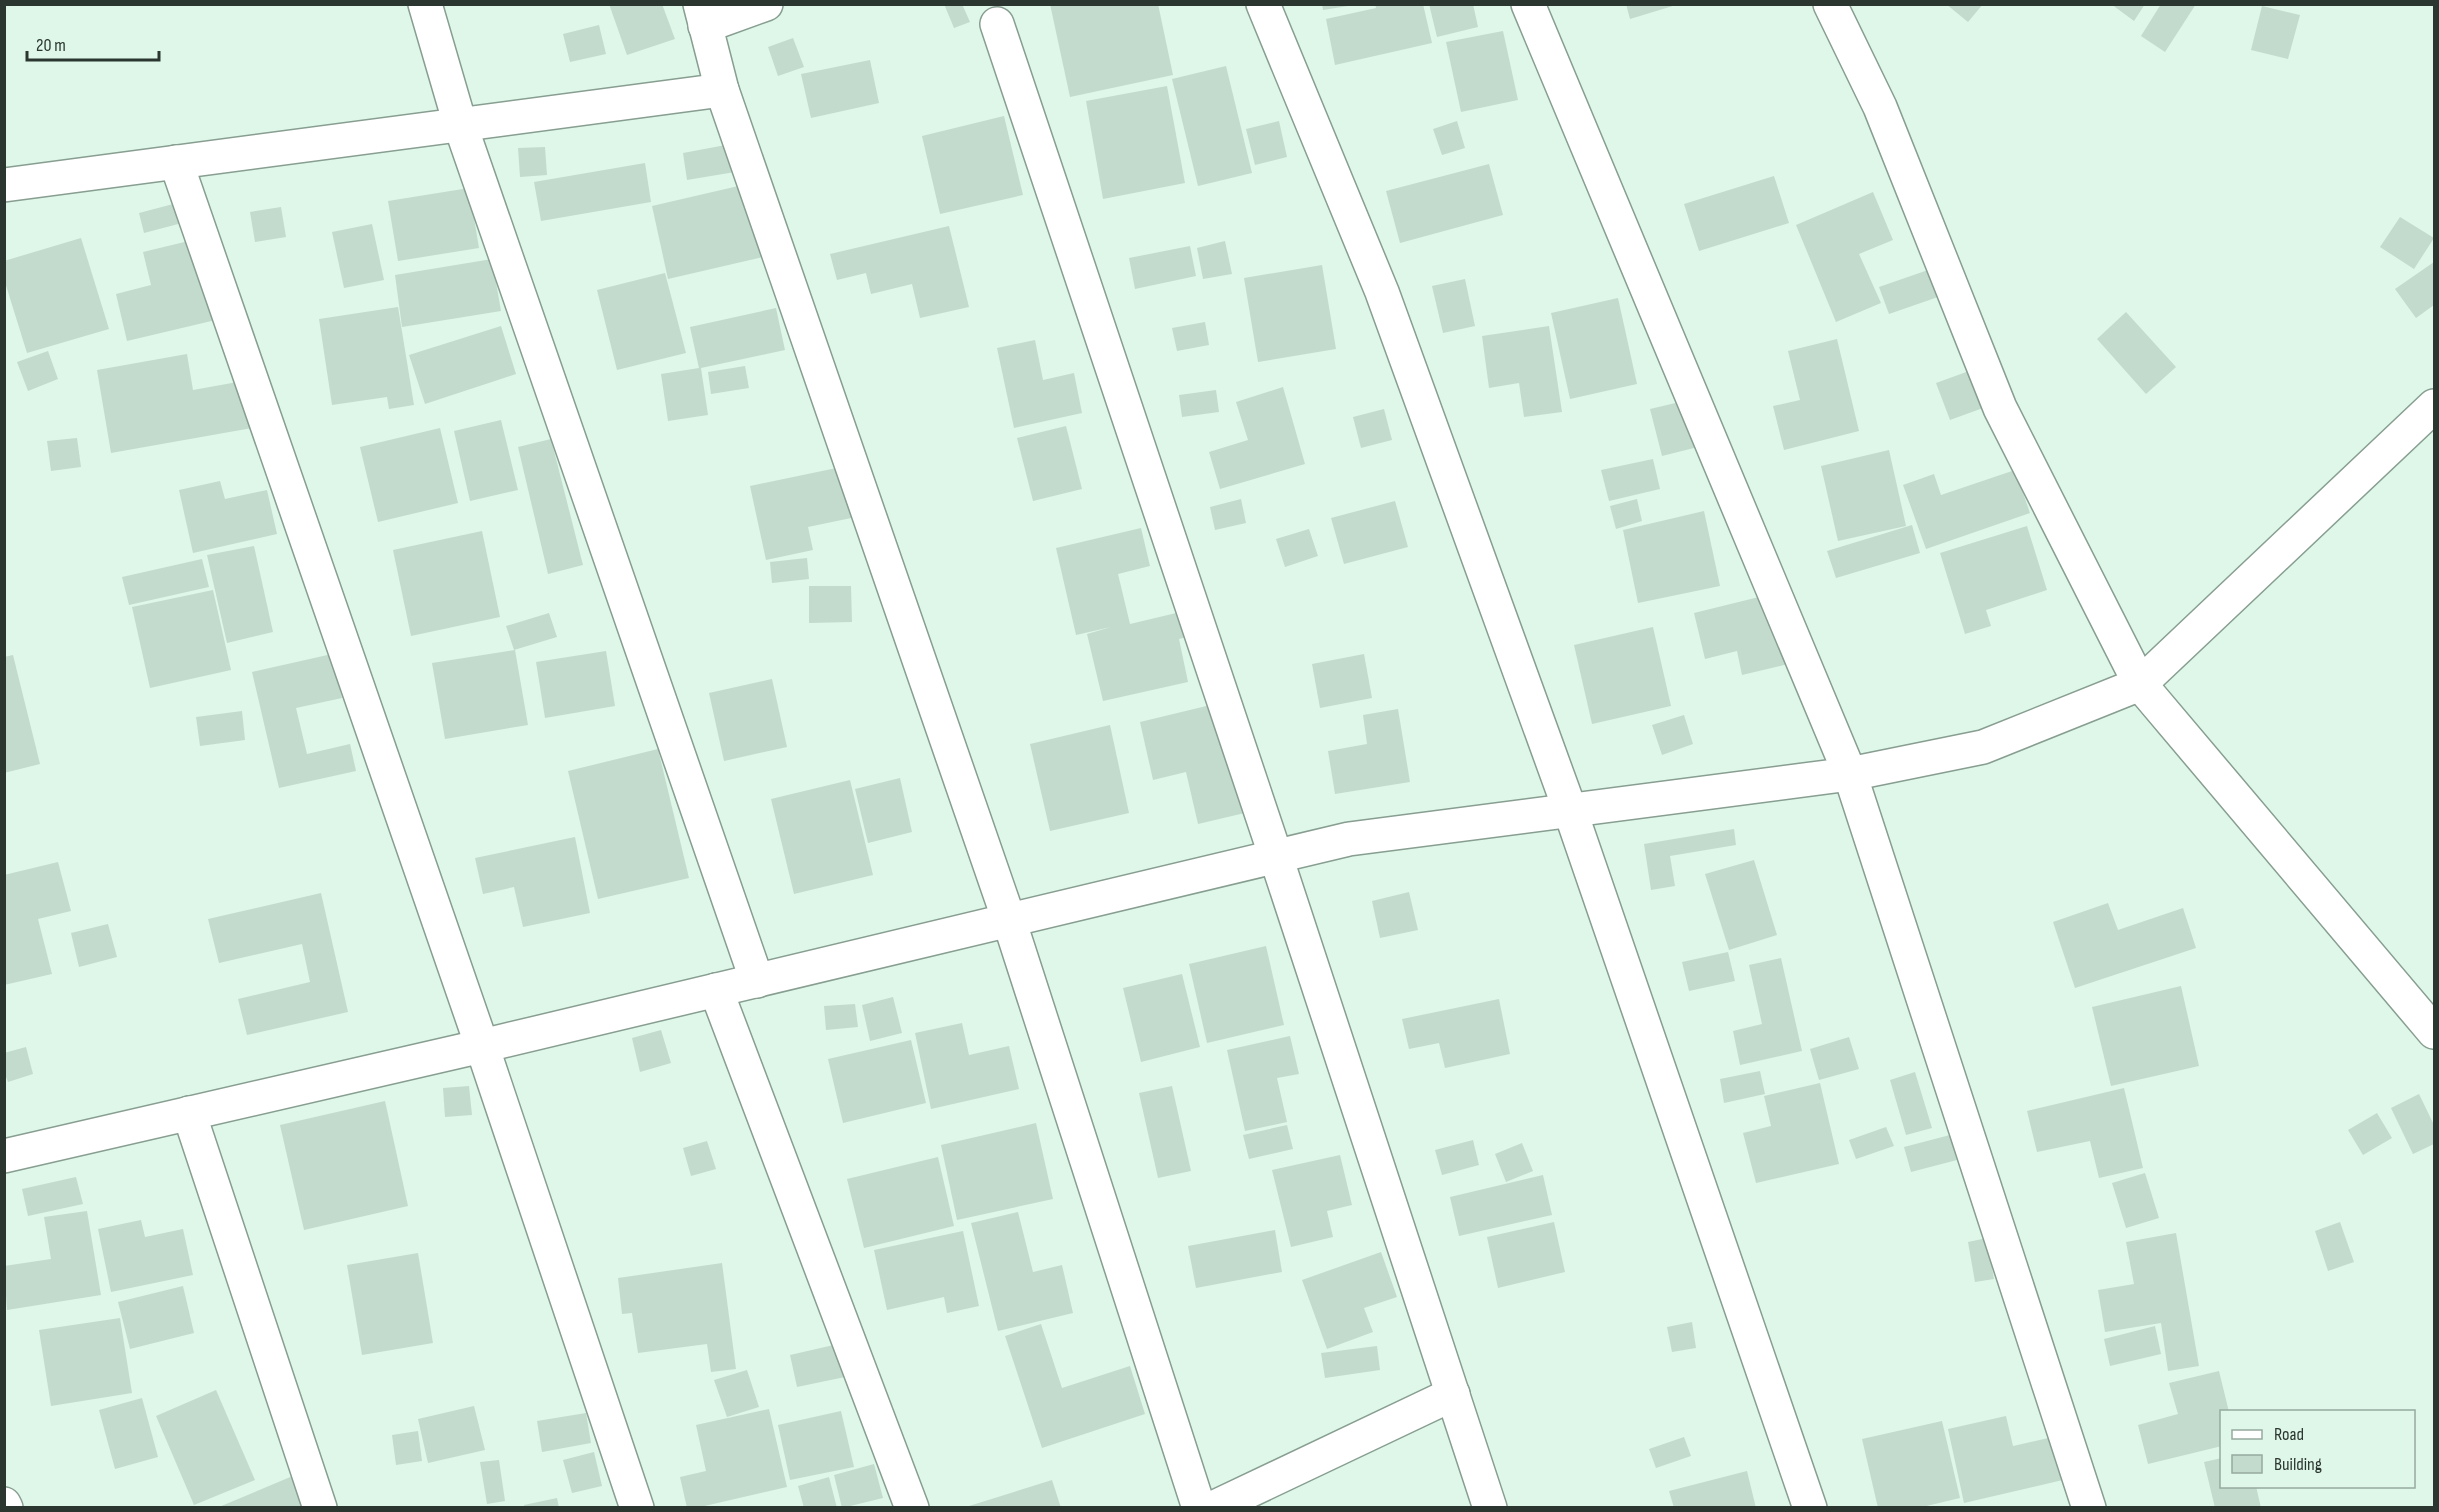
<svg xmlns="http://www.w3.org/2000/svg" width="2439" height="1512" font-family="'Sofia Sans Condensed',sans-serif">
	<rect width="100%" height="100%" fill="#def7e8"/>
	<g fill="#c2dbcd">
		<path d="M609,4H662L675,39L627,55Z"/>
		<path d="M944,4H962L970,22L954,28Z"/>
		<path d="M1050,4H1158L1173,75L1070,97Z"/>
		<path d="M1322,4H1348V6L1323,10Z"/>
		<path d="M1375,4H1423L1432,43L1335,65L1326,19L1376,8Z"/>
		<path d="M1429,4H1473L1478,27L1437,37Z"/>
		<path d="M1626,4H1676V5L1630,19Z"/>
		<path d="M1946,4H1983L1968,22Z"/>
		<path d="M2111,4H2145L2134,21Z"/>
		<path d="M2161,4H2196L2165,52L2141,36Z"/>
		<path d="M2262,6L2300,15L2288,59L2251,50Z"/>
		<path d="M599,25L606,54L570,62L563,34Z"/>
		<path d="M1503,31L1518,100L1461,112L1446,42Z"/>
		<path d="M793,38L804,67L778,76L768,47Z"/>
		<path d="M870,60L879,103L811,118L801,74Z"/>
		<path d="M1226,66L1252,173L1198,186L1172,79Z"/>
		<path d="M1167,86L1185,183L1103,199L1086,101Z"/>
		<path d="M1004,116L1023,195L940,214L922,136Z"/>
		<path d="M1279,121L1287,157L1255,165L1246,129Z"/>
		<path d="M1457,121L1465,148L1442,155L1433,129Z"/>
		<path d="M731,144L735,172L687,180L683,153Z"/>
		<path d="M545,147L547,175L520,177L518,148Z"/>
		<path d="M645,163L651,202L541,221L534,182Z"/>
		<path d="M1489,164L1503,215L1400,243L1386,191Z"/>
		<path d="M1774,176L1789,223L1699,251L1684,204Z"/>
		<path d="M747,184L763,257L668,279L652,206Z"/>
		<path d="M469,188L479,248L398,261L388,201Z"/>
		<path d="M1873,192L1893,240L1859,254L1881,303L1836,322L1796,225Z"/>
		<path d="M177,203L182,223L144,233L139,213Z"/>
		<path d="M281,207L286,237L255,242L250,212Z"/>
		<path d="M2400,217L2434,238L2414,269L2380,247Z"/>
		<path d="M372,224L384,280L344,288L332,232Z"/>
		<path d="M949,226L969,307L920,318L912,284L871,294L866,273L837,280L830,254Z"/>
		<path d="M81,238L109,329L27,353L4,279V261Z"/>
		<path d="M201,238L220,319L127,341L116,294L151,285L143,252Z"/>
		<path d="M1225,241L1232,274L1203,279L1197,248Z"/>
		<path d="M1190,246L1196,276L1135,289L1129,258Z"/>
		<path d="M492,259L501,311L402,327L395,275Z"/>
		<path d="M2434,262V305L2416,318L2395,289Z"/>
		<path d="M1322,265L1336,349L1258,362L1244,278Z"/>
		<path d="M1928,270L1938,297L1889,314L1879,287Z"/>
		<path d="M665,273L686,353L617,370L597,290Z"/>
		<path d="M1465,279L1475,326L1443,333L1432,286Z"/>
		<path d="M1618,298L1637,384L1570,399L1551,313Z"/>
		<path d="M398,307L414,405L389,409L387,397L332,405L319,319Z"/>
		<path d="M776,308L785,350L701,368L708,415L668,421L661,374L699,368L690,327Z"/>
		<path d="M2126,312L2176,367L2146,394L2097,339Z"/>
		<path d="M1205,322L1209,345L1177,351L1172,328Z"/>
		<path d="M501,326L516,374L425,404L409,355Z"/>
		<path d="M1549,326L1562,412L1524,417L1519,383L1489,388L1482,336Z"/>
		<path d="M1837,339L1859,431L1784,450L1773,406L1800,400L1788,351Z"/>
		<path d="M1035,340L1043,380L1074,373L1082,413L1014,428L997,348Z"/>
		<path d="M48,351L58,379L28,391L17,362Z"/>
		<path d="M187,354L193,390L243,381L252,428L111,453L97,370Z"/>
		<path d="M745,366L749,388L711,394L708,372Z"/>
		<path d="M1969,371L1983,408L1950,420L1936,383Z"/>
		<path d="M1283,387L1305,464L1220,489L1209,452L1248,440L1236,402Z"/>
		<path d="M1216,390L1219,412L1182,417L1179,395Z"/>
		<path d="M1688,400L1698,447L1662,456L1650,409Z"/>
		<path d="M1384,409L1392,440L1361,448L1353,417Z"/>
		<path d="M501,420L518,490L470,501L454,431Z"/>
		<path d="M1066,426L1082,489L1033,501L1017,438Z"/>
		<path d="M440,428L458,503L378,522L360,447Z"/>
		<path d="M77,438L81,467L51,471L47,441Z"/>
		<path d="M551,439L583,565L548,574L518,447Z"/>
		<path d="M1889,450L1906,526L1838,541L1821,466Z"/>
		<path d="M1653,459L1660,489L1609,501L1601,470Z"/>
		<path d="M846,466L856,517L808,527L813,550L766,560L750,486Z"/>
		<path d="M2015,470L2030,513L1926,549L1903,485L1934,474L1941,495Z"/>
		<path d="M220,481L225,499L267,490L277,534L193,553L179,490Z"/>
		<path d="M1241,499L1246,523L1215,530L1210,507Z"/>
		<path d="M1637,499L1642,521L1616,529L1610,506Z"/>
		<path d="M1395,501L1408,547L1344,564L1331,518Z"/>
		<path d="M1704,511L1720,586L1638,603L1623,530Z"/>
		<path d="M1912,525L1920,553L1836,578L1827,551Z"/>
		<path d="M2027,526L2047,590L1986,610L1991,626L1965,634L1940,553Z"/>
		<path d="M1141,528L1150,566L1118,574L1130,624L1193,609L1198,634L1179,639L1188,682L1103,701L1087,634L1111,627L1076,635L1056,548Z"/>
		<path d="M1309,529L1318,556L1285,567L1276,539Z"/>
		<path d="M482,531L500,617L411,636L393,550Z"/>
		<path d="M254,546L273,632L227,643L207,555Z"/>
		<path d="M807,558L809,579L772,583L770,562Z"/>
		<path d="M202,559L209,587L129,605L122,577Z"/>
		<path d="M809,586H851L852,622L809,623Z"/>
		<path d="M213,590L231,670L150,688L132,607Z"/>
		<path d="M1771,594L1788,664L1742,675L1737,651L1705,659L1694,613Z"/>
		<path d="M549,613L557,637L514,650L506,626Z"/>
		<path d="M1653,627L1671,706L1592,724L1574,645Z"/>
		<path d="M515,650L528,725L445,739L432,663Z"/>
		<path d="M606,651L615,706L545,718L536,662Z"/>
		<path d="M332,654L342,698L296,708L307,754L350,744L356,771L279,788L252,672Z"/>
		<path d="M1364,654L1372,698L1320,708L1312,664Z"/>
		<path d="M13,655L40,764L4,773V657Z"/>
		<path d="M772,679L787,747L724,761L709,693Z"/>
		<path d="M1223,702L1249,812L1198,824L1186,772L1153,780L1140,722Z"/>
		<path d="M1398,709L1410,782L1335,794L1328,751L1367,744L1363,715Z"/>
		<path d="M242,711L245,740L200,746L196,717Z"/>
		<path d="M1684,715L1693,744L1662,755L1652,725Z"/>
		<path d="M1110,725L1129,813L1050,831L1030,744Z"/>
		<path d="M658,749L689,878L598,899L568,771Z"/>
		<path d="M900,778L912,832L868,843L855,789Z"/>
		<path d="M850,780L873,875L794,894L771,799Z"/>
		<path d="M1734,829L1736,845L1670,856L1675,886L1651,890L1644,844Z"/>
		<path d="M575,837L590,913L523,927L514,887L483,894L475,858Z"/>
		<path d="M1754,860L1777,935L1729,950L1705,874Z"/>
		<path d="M58,862L71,911L38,919L52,974L4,985V875Z"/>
		<path d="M1409,892L1418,930L1380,938L1372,901Z"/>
		<path d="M321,893L348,1012L247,1035L238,999L310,982L302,944L219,963L208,919Z"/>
		<path d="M2108,903L2118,930L2183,908L2196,948L2075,988L2053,922Z"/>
		<path d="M108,924L117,957L79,967L71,933Z"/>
		<path d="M1266,946L1284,1025L1207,1043L1189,964Z"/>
		<path d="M1728,952L1735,981L1689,991L1682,962Z"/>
		<path d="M1781,958L1802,1051L1740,1065L1733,1031L1762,1024L1749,965Z"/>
		<path d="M1182,974L1200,1047L1141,1062L1123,988Z"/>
		<path d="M2181,986L2199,1066L2111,1086L2092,1007Z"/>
		<path d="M893,997L902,1033L870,1041L862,1005Z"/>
		<path d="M1499,999L1510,1054L1445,1068L1439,1043L1409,1049L1402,1019Z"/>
		<path d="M855,1004L858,1027L826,1030L824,1006Z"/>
		<path d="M962,1023L969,1055L1009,1046L1019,1089L931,1109L915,1033Z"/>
		<path d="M661,1030L671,1063L640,1072L632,1038Z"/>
		<path d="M1290,1036L1299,1074L1277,1078L1287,1122L1245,1131L1227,1050Z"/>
		<path d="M1849,1037L1859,1069L1819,1080L1810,1049Z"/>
		<path d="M911,1040L926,1103L843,1123L828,1059Z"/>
		<path d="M26,1047L33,1074L8,1082L4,1072V1053Z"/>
		<path d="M1760,1071L1765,1094L1724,1103L1720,1079Z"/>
		<path d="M1915,1072L1932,1128L1906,1135L1890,1080Z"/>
		<path d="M1820,1083L1839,1164L1756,1183L1743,1133L1771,1126L1764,1096Z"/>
		<path d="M469,1086L472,1115L445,1117L443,1088Z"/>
		<path d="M1172,1086L1191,1171L1158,1178L1139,1093Z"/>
		<path d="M2124,1088L2143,1168L2099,1178L2090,1141L2037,1152L2027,1111Z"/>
		<path d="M2419,1094L2434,1125V1144L2413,1154L2391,1108Z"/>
		<path d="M385,1101L408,1206L304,1230L280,1125Z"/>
		<path d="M2377,1113L2392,1138L2363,1155L2348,1130Z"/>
		<path d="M1036,1123L1053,1199L957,1220L941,1145Z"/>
		<path d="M1287,1125L1293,1149L1249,1159L1243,1135Z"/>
		<path d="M1886,1127L1894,1146L1856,1159L1849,1140Z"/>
		<path d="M1950,1135L1957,1160L1911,1172L1904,1147Z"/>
		<path d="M1473,1140L1479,1165L1442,1175L1435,1150Z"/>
		<path d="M707,1141L716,1169L691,1176L683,1148Z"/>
		<path d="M1522,1143L1533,1171L1506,1182L1495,1154Z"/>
		<path d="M1340,1155L1352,1205L1327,1211L1333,1237L1291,1247L1272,1170Z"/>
		<path d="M938,1157L954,1226L864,1248L847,1179Z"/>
		<path d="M2145,1173L2159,1218L2126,1228L2112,1183Z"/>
		<path d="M1543,1175L1552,1215L1459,1236L1450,1197Z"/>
		<path d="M76,1177L83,1204L28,1216L22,1189Z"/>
		<path d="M87,1211L101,1295L7,1310L4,1266L51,1259L44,1217Z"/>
		<path d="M1018,1212L1033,1272L1062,1265L1073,1313L998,1331L971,1223Z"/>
		<path d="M141,1220L145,1237L183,1229L193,1275L111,1292L98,1229Z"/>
		<path d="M1554,1222L1565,1272L1498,1288L1487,1237Z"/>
		<path d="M2340,1222L2354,1262L2328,1271L2315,1231Z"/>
		<path d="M1275,1230L1282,1272L1196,1288L1188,1246Z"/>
		<path d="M963,1231L979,1306L947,1313L944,1297L887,1310L874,1250Z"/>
		<path d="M2176,1233L2199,1366L2168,1371L2161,1323L2105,1332L2098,1290L2134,1284L2126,1242Z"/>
		<path d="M1987,1238L1994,1279L1975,1282L1968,1242Z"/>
		<path d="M1381,1252L1397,1297L1364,1308L1373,1332L1327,1349L1302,1280Z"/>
		<path d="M418,1253L433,1343L362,1355L347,1265Z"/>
		<path d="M722,1263L736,1369L711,1372L707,1344L638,1353L632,1313L622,1314L618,1278Z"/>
		<path d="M183,1286L194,1333L130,1349L118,1302Z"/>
		<path d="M120,1318L132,1393L51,1406L39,1330Z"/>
		<path d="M1692,1322L1696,1348L1672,1352L1667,1327Z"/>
		<path d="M1041,1324L1062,1388L1130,1366L1145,1414L1042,1448L1005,1336Z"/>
		<path d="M2155,1326L2161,1354L2110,1366L2104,1339Z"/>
		<path d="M838,1344L845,1377L797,1387L790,1355Z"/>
		<path d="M1377,1346L1380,1370L1325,1378L1321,1353Z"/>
		<path d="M747,1370L759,1407L727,1417L714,1380Z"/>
		<path d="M2219,1371L2229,1412H2222V1446L2148,1464L2138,1425L2178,1414L2169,1383Z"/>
		<path d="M216,1390L255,1480L194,1505L156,1416Z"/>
		<path d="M142,1398L158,1457L115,1469L99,1410Z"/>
		<path d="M474,1406L485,1450L428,1463L418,1419Z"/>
		<path d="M769,1409L787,1487L696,1508H687L680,1477L706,1471L696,1425Z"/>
		<path d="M841,1411L854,1467L790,1480L778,1425Z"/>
		<path d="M586,1413L591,1443L542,1452L537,1421Z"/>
		<path d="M2006,1416L2013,1446L2057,1436L2067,1479L1964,1503L1948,1429Z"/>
		<path d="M1942,1421L1960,1498L1918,1508H1878L1862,1439Z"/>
		<path d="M418,1431L422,1461L396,1465L392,1435Z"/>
		<path d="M1684,1437L1691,1456L1656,1468L1649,1449Z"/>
		<path d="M594,1452L602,1486L572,1493L563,1460Z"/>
		<path d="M2222,1458V1486H2256L2261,1508H2215L2204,1462Z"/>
		<path d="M499,1460L505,1501L487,1504L480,1462Z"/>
		<path d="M874,1464L883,1498L842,1508L834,1475Z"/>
		<path d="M1747,1471L1756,1508H1674L1669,1491Z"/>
		<path d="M295,1475L309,1507H219Z"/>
		<path d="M829,1477L837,1508H804L798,1486Z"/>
		<path d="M1052,1480L1061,1508H969V1506Z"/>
		<path d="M557,1498L559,1508H525L524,1505Z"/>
	</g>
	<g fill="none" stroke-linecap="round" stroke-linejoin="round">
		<g stroke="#879e91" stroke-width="36">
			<g id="street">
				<path d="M425,4L460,124L757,981"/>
				<path d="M700,4L722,90L1009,920L1199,1508"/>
				<path d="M1263,4L1382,292L1570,810L1810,1508"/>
				<path d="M1528,4L1850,774L2089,1508"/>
				<path d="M1830,4L1880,107L2000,408L2140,684L2434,1032"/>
				<path d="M997,24L1276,857L1490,1508"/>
				<path d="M705,26L766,4"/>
				<path d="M176,162L482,1046L637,1508"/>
				<path d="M4,185L722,90"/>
				<path d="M716,990L912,1508"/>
				<path d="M189,1113L320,1508"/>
				<path d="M4,1504L6,1508"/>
				<path d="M1213,1508L1453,1394"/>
			</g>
		</g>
		<g stroke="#879e91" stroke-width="36">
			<path id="secondary" d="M4,1156L482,1046L1349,839L1850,774L1983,747L2140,684L2434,406"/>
		</g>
		<use href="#street" stroke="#fff" stroke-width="33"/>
		<use href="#secondary" stroke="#fff" stroke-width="33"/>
	</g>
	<rect width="2439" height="1512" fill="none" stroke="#2c3630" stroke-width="12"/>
	<rect x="2220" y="1410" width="195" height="78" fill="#def7e8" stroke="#97aa9e" stroke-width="1.5"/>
	<rect x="2232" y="1430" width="30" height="9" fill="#ffffff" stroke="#97aa9e" stroke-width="1.5"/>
	<text x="2274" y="1440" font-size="18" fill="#2c3630">Road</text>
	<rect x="2232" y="1455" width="30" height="18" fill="#c2dbcd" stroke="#97aa9e" stroke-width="1.5"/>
	<text x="2274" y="1470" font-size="18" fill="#2c3630">Building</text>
	<path d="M27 51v9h132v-9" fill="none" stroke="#2c3630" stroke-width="3"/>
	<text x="36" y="51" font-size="18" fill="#2c3630" stroke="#def7e8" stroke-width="4.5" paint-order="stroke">20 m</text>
</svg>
